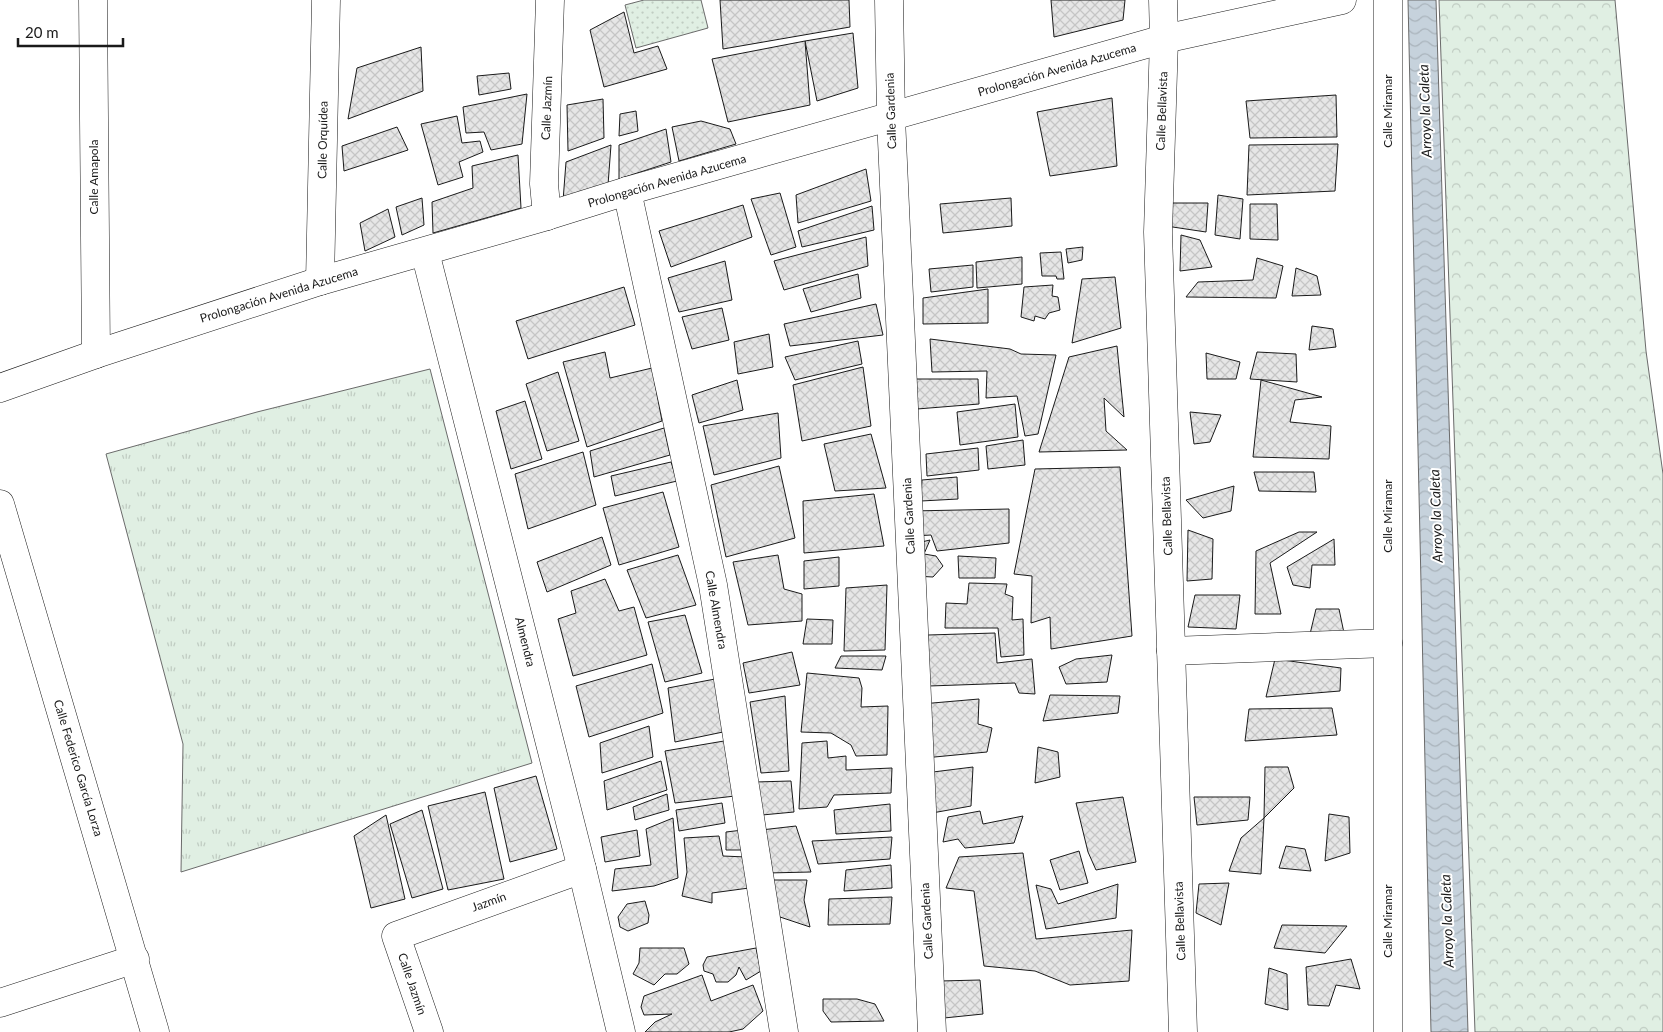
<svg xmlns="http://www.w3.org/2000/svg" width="1663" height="1032" font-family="Lato,sans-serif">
	<defs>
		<pattern id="grass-dots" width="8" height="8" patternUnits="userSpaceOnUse" patternTransform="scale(1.25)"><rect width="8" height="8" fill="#e0efe3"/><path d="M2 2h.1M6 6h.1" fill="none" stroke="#c0ccc2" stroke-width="1.8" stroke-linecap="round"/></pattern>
		<pattern id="forest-crowns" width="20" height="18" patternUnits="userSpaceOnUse" patternTransform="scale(1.25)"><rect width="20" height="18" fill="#e0efe3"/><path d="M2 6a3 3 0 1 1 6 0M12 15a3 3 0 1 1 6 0" fill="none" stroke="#c0ccc2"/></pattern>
		<pattern id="park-tufts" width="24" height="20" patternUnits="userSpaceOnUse" patternTransform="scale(1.25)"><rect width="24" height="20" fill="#e0efe3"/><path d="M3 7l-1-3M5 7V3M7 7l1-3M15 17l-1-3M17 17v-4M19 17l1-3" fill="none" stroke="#c0ccc2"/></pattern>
		<pattern id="water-waves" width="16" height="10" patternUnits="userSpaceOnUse" patternTransform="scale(1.25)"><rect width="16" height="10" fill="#c6d2dc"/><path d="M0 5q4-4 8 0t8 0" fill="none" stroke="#aab4bc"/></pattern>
		<pattern id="building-cross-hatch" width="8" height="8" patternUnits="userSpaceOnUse" patternTransform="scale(1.25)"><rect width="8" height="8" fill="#e6e6e6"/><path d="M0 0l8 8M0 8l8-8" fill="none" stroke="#c5c5c5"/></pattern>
	</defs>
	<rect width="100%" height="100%" fill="#fff"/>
	<path fill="url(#grass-dots)" stroke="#6a6a6a" d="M644,0H701L708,28L636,48L625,5Z"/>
	<path fill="url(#forest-crowns)" stroke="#6a6a6a" d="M1439,0H1615L1646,351L1663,474V1032H1475Z"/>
	<path fill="url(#park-tufts)" stroke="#6a6a6a" d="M430,369L532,763L181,872L183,744L106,454L257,412Z"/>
	<path fill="url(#water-waves)" stroke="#6a6a6a" d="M1408,0H1436L1468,1032H1431Z"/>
	<g fill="url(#building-cross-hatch)" stroke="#1a1a1a">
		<path d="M720,0H849L850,27L723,49Z"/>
		<path d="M1051,0H1125L1123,20L1054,37Z"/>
		<path d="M624,12L634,53L658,46L667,69L604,87L590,30Z"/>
		<path d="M853,33L858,88L817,101L805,41Z"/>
		<path d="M805,41L810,105L728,122L712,59Z"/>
		<path d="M421,47L423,91L348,119L357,68Z"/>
		<path d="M509,73L511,89L479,95L477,76Z"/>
		<path d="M527,94L522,144L491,150L484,132L466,133L463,107Z"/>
		<path d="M1336,95L1337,137L1250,138L1246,101Z"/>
		<path d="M1112,98L1117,166L1050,176L1037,112Z"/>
		<path d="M603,99L604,138L568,151L567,105Z"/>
		<path d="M636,111L638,131L619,136L620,114Z"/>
		<path d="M457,116L462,143L480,141L483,152L459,162L463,177L438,185L421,124Z"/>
		<path d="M701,121L730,129L736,144L679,161L672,127Z"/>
		<path d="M397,127L408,150L344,171L342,146Z"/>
		<path d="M666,129L671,162L619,179V145Z"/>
		<path d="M1338,144L1335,191L1247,195L1249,145Z"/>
		<path d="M611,145L608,185L563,201L566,162Z"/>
		<path d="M518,155L521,208L433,233L432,202L473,188L472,166Z"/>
		<path d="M866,169L871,201L798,223L796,195Z"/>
		<path d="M780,193L796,247L771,255L751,199Z"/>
		<path d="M1218,195L1243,199L1240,239L1215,235Z"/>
		<path d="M422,198L424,225L402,235L396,207Z"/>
		<path d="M1011,198L1012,226L943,233L940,204Z"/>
		<path d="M1165,203H1208L1206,232L1166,226Z"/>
		<path d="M1250,204H1277L1278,240L1250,239Z"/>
		<path d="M743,205L752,237L671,267L659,231Z"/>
		<path d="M872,206L874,230L802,247L798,231Z"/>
		<path d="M388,209L395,237L365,251L360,223Z"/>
		<path d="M1181,235L1200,240L1212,267L1180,271Z"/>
		<path d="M866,237L868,266L784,290L774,261Z"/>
		<path d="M1083,247L1082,260L1068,263L1066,249Z"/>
		<path d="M1061,252L1064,279H1057L1056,276H1042L1040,253Z"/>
		<path d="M1022,257V284L977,288L976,262Z"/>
		<path d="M1257,258L1283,266L1276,298L1186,297L1198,282L1253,280Z"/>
		<path d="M725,261L732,300L679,312L668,278Z"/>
		<path d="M973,265V287L931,292L929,269Z"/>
		<path d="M1296,268L1317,276L1321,295L1292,296Z"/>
		<path d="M858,274L861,298L811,312L803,289Z"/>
		<path d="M1115,277L1121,328L1072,343L1082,279Z"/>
		<path d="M1053,285L1052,296L1058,297L1060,310L1049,313L1045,319L1035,316L1034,321L1021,317L1024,287Z"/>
		<path d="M624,287L635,325L528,359L516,321Z"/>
		<path d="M988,289V323L923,324V298Z"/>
		<path d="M876,304L883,335L790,346L784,324Z"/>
		<path d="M722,308L729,340L692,349L682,317Z"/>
		<path d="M1312,326L1333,329L1336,347L1309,350Z"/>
		<path d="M769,334L773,367L738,374L734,342Z"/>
		<path d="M930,339L1010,349L1021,354L1056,355L1038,434L1025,436L1017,396L986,398L987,371L932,372Z"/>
		<path d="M858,341L862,364L795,380L785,357Z"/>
		<path d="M1117,346L1124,417L1104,398L1106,431L1127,450L1039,452L1069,357Z"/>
		<path d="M605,352L610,378L652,368L662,421L587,447L563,362Z"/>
		<path d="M1257,352L1296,354L1297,382L1250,379Z"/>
		<path d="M1206,353L1240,362L1236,379H1207Z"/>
		<path d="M863,367L871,426L802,441L793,385Z"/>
		<path d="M558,372L579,441L547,451L526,384Z"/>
		<path d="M916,379H978L979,404L917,409Z"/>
		<path d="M737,380L743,410L699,423L692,395Z"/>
		<path d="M1261,380L1322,397L1295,400L1290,422L1331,426L1329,459L1253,457Z"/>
		<path d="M525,401L542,459L511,469L496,411Z"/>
		<path d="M1015,404L1018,437L960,445L957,412Z"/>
		<path d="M1190,412L1221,415L1210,442L1194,444Z"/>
		<path d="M778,413L781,458L714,475L703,426Z"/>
		<path d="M664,428L670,455L594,477L590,451Z"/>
		<path d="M871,434L886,488L835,491L824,444Z"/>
		<path d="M1023,440L1025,465L988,469L986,446Z"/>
		<path d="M978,448L979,470L927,476L926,454Z"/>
		<path d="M583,452L596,505L528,529L515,474Z"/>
		<path d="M671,462L677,481L615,496L611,476Z"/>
		<path d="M779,466L795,538L726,557L711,485Z"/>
		<path d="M1120,467L1132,636L1051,649L1050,617L1031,623L1032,576L1014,574L1035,469Z"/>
		<path d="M1254,472H1314L1316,492L1259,491Z"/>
		<path d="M957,477L958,499L921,501L922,480Z"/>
		<path d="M1234,486L1231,511L1203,518L1186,500Z"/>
		<path d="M663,492L679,547L619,565L603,508Z"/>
		<path d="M874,494L884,546L804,553L803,501Z"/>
		<path d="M1009,509V543L937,551L931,535L914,536L911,511Z"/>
		<path d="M1188,530L1213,539L1212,579L1187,581Z"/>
		<path d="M1299,532H1317L1270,563L1281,614H1255L1256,551Z"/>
		<path d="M602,537L611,565L547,592L537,562Z"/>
		<path d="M1334,539L1335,565H1312L1310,588L1293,585L1287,567Z"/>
		<path d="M930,540L924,554L936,556L943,566L933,577L914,576L913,544Z"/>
		<path d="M678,555L696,605L646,618L627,570Z"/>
		<path d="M778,555L784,589L802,594V621L748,625L733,562Z"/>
		<path d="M958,556L996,558L995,578H959Z"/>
		<path d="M839,557V586L804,589V561Z"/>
		<path d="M605,579L619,611L634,607L647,655L573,676L558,619L576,613L571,591Z"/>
		<path d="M969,583L1007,584L1005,594L1013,597L1012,620L1023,619L1024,655L1001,657L998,628H945L946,603L967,604Z"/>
		<path d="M887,585L885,650L844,651L846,588Z"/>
		<path d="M1195,595H1240L1236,629L1188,627Z"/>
		<path d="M1316,609H1339L1344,633L1310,634Z"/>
		<path d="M685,615L702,673L665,682L648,622Z"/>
		<path d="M807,619L833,620L832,644H803Z"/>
		<path d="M995,633L997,663L1032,659L1035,694L1019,693L1015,683L929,686L928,635Z"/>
		<path d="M792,652L800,685L749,693L743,663Z"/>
		<path d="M1112,655L1107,682L1066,684L1059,667L1076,659Z"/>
		<path d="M841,656H886L882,670L835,668Z"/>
		<path d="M1275,659L1341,668L1340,691L1266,697Z"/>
		<path d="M652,664L663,713L589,737L576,686Z"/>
		<path d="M807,673L859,678L862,688L861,707L888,706L887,755L856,756L851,745L831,733L801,732Z"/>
		<path d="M715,679L723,732L675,742L668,688Z"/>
		<path d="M1050,695L1120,696L1118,713L1043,721Z"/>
		<path d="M785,696L789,771L761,773L750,702Z"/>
		<path d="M979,699L978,724L992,728L987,752L924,758L921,704Z"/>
		<path d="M1332,708L1337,735L1245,741L1249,709Z"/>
		<path d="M649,726L653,757L602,773L600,743Z"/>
		<path d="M724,741L735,796L675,803L665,751Z"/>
		<path d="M827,741L828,758L846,756V770L892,768L891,793L834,795L827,807L799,809L802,743Z"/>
		<path d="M1038,747L1058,752L1060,777L1035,783Z"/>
		<path d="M661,761L667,790L607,810L604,781Z"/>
		<path d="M973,767L971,806L932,813L933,772Z"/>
		<path d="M1265,767H1288L1294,788L1264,818Z"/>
		<path d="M536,776L557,849L510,862L494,788Z"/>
		<path d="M791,781L794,812L762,815L755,782Z"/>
		<path d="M485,792L504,879L448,890L428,806Z"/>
		<path d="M667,794L669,810L635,820L633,807Z"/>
		<path d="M1123,797L1136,862L1096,870L1088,852L1076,803Z"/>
		<path d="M1194,797H1250L1248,820L1197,825Z"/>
		<path d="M722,803L725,823L679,831L676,810Z"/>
		<path d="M890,804L891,831L836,834L834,810Z"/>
		<path d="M422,810L443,889L412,898L390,824Z"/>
		<path d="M980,811L983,824L1023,816L1014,843L965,848L958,839L943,842L948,817Z"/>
		<path d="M1329,814L1349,817L1350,853L1325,861Z"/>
		<path d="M386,815L405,899L371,908L354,836Z"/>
		<path d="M673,818L678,878L654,886L612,891L615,869L651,865L646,829Z"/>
		<path d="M1264,818L1261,874L1229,871L1241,838Z"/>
		<path d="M796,826L811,872L767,873L761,830Z"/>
		<path d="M637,830L640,856L605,862L601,837Z"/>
		<path d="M743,830V850H726V832Z"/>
		<path d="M719,836L723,856L746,857L749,888L712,893V903L682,896L687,872L684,838Z"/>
		<path d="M892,837L890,859L818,864L812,841Z"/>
		<path d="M1286,846L1305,849L1311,871L1279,868Z"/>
		<path d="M1079,851L1088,883L1060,890L1050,860Z"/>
		<path d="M1023,853L1036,939L1132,930L1129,981L1070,985L1035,971L984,966L974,891L946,888L959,857Z"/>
		<path d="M891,865L892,888L844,891L846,870Z"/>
		<path d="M773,880H807L804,900L810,927L774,915Z"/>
		<path d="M1229,883L1221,925L1196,913L1199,884Z"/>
		<path d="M1118,884L1116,918L1046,929L1036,885L1051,889L1058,904Z"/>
		<path d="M892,897L890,924L828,925L829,899Z"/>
		<path d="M645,901L649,915L648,923L628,931L620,927L618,917L627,904Z"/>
		<path d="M1282,925L1347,926L1325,953L1274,948Z"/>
		<path d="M640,948H684L689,964L677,974H665L654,985L633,974L639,963Z"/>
		<path d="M756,948L761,971L746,980L739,967L736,975L728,982H716L713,974L704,971L703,965L707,957Z"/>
		<path d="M1351,959L1360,989L1336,985L1329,1006L1308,1005L1306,967Z"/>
		<path d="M1269,968L1287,974L1288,1010L1265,1004Z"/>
		<path d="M702,975L711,1001L753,985L763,1011L743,1029L729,1032H645L655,1022L672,1014L644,1015L641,1007L644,996Z"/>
		<path d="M980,980L983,1014L944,1018L940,981Z"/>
		<path d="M823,999H857L875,1004L884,1021L831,1022L823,1011Z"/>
	</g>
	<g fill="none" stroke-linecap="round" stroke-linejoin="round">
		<g stroke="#1a1a1a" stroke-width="29">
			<g id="minor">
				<path d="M93,0L96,354"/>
				<path d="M889,0L891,118L932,1032"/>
				<path d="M1163,0L1164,39L1158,232L1183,1032"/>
				<path d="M1388,0V1032"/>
				<path d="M627,191L713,585L784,1032"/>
				<path d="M547,216L544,184L550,0"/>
				<path d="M425,252L582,869L621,1032"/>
				<path d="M320,281L326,0"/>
				<path d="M0,388L96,354L320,281L547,216L627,191L1164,39L1342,0"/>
				<path d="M0,504L155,1032"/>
				<path d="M1171,651L1388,643"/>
				<path d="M0,1003L135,959"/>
				<path d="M429,1032L396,936L582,869"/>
			</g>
		</g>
		<use href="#minor" stroke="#fff" stroke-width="28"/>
	</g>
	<g text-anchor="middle" stroke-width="4" stroke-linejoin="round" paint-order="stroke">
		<g font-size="12" fill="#1a1a1a" stroke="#fff">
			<text transform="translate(1057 70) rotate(-16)" y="4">Prolongación Avenida Azucema</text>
			<text transform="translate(547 108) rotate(-88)" y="4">Calle Jazmín</text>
			<text transform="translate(891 111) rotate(-92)" y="4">Calle Gardenia</text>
			<text transform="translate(1162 111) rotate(-88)" y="4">Calle Bellavista</text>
			<text transform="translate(1388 111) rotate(-90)" y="4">Calle Miramar</text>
			<text transform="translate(323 140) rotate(-89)" y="4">Calle Orquídea</text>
			<text transform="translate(94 177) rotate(-90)" y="4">Calle Amapola</text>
			<text transform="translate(667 181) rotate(-16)" y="4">Prolongación Avenida Azucema</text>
			<text transform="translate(279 295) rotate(-17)" y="4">Prolongación Avenida Azucema</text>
			<text transform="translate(909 516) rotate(-93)" y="4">Calle Gardenia</text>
			<text transform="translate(1167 516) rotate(-92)" y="4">Calle Bellavista</text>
			<text transform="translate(1388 516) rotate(-90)" y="4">Calle Miramar</text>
			<text transform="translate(716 610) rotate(80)" y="4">Calle Almendra</text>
			<text transform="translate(525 642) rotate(76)" y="4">Almendra</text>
			<text transform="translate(78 768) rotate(73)" y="4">Calle Federico García Lorza</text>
			<text transform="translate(489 902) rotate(-20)" y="4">Jazmín</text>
			<text transform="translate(927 921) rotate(-93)" y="4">Calle Gardenia</text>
			<text transform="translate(1180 921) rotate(-92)" y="4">Calle Bellavista</text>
			<text transform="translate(1388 921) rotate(-90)" y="4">Calle Miramar</text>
			<text transform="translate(412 984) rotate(71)" y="4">Calle Jazmín</text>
		</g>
		<g font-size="14" font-style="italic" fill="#1a1a1a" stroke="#fff">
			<text transform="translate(1425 111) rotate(-92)" y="5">Arroyo la Caleta</text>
			<text transform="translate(1436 516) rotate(-92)" y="5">Arroyo la Caleta</text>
			<text transform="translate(1447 921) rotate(-92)" y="5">Arroyo la Caleta</text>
		</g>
	</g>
	<path d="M18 38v8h105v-8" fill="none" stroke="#1a1a1a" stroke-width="2.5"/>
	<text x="25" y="38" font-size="15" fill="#1a1a1a" stroke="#ffffff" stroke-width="4" paint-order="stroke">20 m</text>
</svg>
